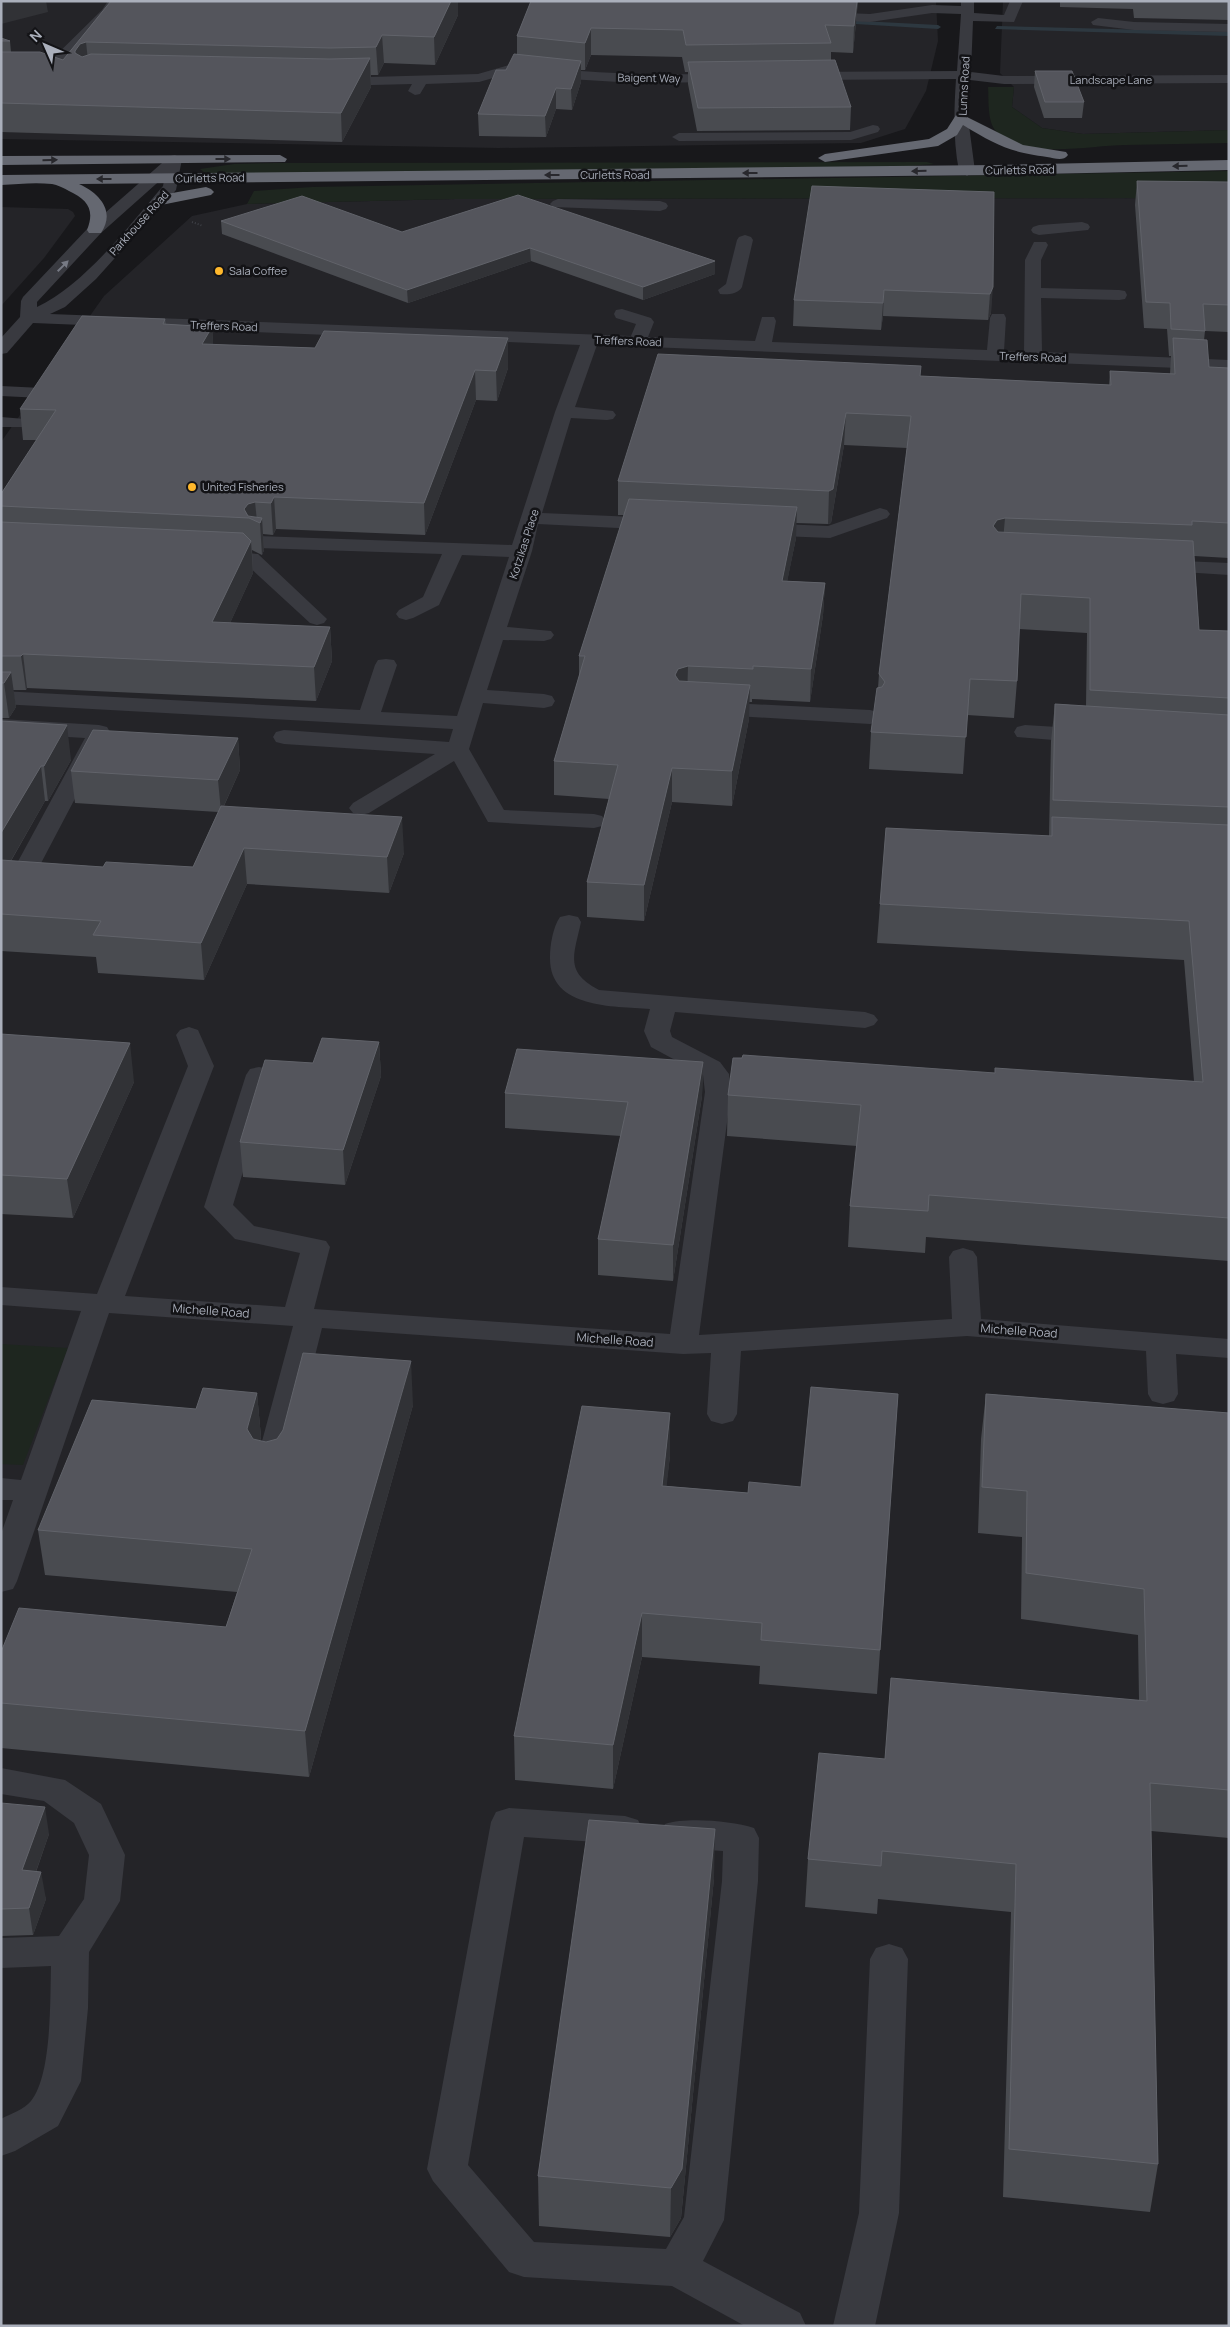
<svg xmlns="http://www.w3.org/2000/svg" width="1230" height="2327" font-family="Manrope,sans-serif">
	<rect width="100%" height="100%" fill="#18181b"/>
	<g fill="#242428">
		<path d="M1,1H936L938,41L926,91L905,129L861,143L499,148L1,139Z"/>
		<path d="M1003,1H1229V130L1083,134L1042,128L1012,107L1014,87L1000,73Z"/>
		<path d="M1229,198V2326H1V442L104,296L192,216L247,204L455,199Z"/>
		<path d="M1,207L68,209L73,212L75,216L44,258L1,306Z"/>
	</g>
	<g fill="#1e261f">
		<path d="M988,87H1014L1012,107L1042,128L1083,134L1229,130V143C1194,144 1160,144 1125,145C1091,145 1023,161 996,131C987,122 989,99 988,87Z"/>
		<path d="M927,162L934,164L897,167L206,174L200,169L234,164L274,163Z"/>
		<path d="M1229,171V198L455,199L247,204L254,191L312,187Z"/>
		<path d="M1,1344L68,1348L23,1465L1,1464Z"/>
	</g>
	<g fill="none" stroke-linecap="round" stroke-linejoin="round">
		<g fill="#2d3840" fill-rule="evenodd">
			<path d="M841,20L938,25L941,27L938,29L839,23Z"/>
			<path d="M997,26L1229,32V36L995,29Z"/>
		</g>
		<path stroke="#3f4147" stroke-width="2" stroke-dasharray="1 2" stroke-linecap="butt" d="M192,222L203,226"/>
		<g fill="#393a40" fill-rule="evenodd">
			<path d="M108,1H121L112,16L50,77H40L38,74L40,71L102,10Z"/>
			<path d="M961,1H974V13L1004,15L1010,1H1023L1014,22L973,21L971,72L1004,76L1229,75V83L1004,84L970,80L968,118L975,171L967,176L959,171C953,140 954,110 956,79L803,80L796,76L803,72L957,71L961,14L932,13L870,22L820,20L813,16L820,12L870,14L932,5L961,6Z"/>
			<path d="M1098,18L1134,22L1229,24V32L1134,30L1093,25L1091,22Z"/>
			<path d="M513,64C584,74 654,75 725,74L732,78L725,82L635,83L553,78L514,72L479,82L426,84L420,94L415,95L408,91L412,84L333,86L326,82L333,78L478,74Z"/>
			<path d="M873,125L878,126L880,129L878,132L851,140L679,141L672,137L679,133L850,132Z"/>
			<path d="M175,155L182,159L176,190L96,279L65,307L50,314L631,336L636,324L616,318L614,314L616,310L622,309L651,318L654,322L648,337L755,341L762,317H774L776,321L772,342L987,350L990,318L992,314H1004L1006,318L1004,351L1024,352L1025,260L1034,242H1046L1048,245L1041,260V288L1119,290L1125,291L1127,295L1125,299L1119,300L1041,298L1042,352L1229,360V370L597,345L575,407L613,411L616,415L613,419L607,420L571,418L542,513L658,518L665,520L668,524L665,528L658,530L538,524L532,551L507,627L551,631L554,635L551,639L544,641L503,640L487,690L544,694L552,696L555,701L552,706L544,708L483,703L469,749L504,810L594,814L602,816L606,821L602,826L594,828L488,822L454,761L369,813L361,815L353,813L349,808L353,803L435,754L284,744L276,742L273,737L276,732L284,730L449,742L453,729L1,704V691L360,710L375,665L378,660L386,659L394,660L397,665L381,712L457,716L509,557L462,555L439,605L413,618L406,620L399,618L396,614L399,610L423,597L442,554L258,548L251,546L248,542L251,538L258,536L512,545L555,412L580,345L33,323L7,353L1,354V338L20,317L21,301L23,297L89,227L170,156ZM165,176L163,186C129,226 84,285 37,307V302L101,233Z"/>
			<path d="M558,199L660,201L666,203L668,206L666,209L660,211L553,207L550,204L553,201Z"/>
			<path d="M1082,222L1088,224L1090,227L1088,230L1039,235L1033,233L1031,230L1033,227L1039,225Z"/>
			<path d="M745,235L751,237L753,240L742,287C738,294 728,295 720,294L718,290L726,284L737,240L739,237Z"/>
			<path d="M1,386L42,388L48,389L51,393L48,397L42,398L1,396Z"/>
			<path d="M1,417L25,419L28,423L25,427H1Z"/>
			<path d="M880,508L887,510L890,514L887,518L830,538L758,535L751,533L748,529L751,525L758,523L828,526Z"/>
			<path d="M215,551L258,554L327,619L324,623L317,625L310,623L246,564L208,561L205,557L208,553Z"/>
			<path d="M1158,560L1229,563V575L1151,570L1148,566L1151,562Z"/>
			<path d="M711,702L870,710L878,712L881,717L878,722L870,724L703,714L700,709L703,704Z"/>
			<path d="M1,719L99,725L107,727L110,732L29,886L25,891L17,893L1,892V878H9L85,738L1,733Z"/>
			<path d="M1025,725L1090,729L1098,731L1101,736L1098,741L1090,743L1017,737L1014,732L1017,727Z"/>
			<path d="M569,915L578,917L581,922C574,955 564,972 599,990L865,1012L874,1015L878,1020L874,1025L865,1028L675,1012L670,1031L672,1037L720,1062L729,1074L731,1092L699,1335L952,1319L949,1257L953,1251L963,1248L973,1251L977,1257L981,1319L1229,1339V1358L1176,1354L1178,1394L1174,1401L1163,1404L1152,1401L1148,1394L1146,1351L967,1336L741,1351L737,1414L733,1421L722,1424L711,1421L707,1414L711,1353L683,1354L322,1328L286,1471L281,1478L270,1481L259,1478L254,1471L293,1326L109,1313L17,1581L13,1589L1,1592V1534L13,1500H1V1478L21,1480L81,1311L1,1305V1287L97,1294L188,1066L176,1035L180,1030L189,1027L198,1030L214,1066L125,1296L285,1307L300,1253L235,1239L204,1207L246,1075L250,1069L259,1067L268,1069L272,1075L233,1205L254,1226L326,1241L330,1247L314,1309L670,1334L705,1092L703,1075L651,1047L644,1031L650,1009C613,1006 549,1009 550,957C550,945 553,927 560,917Z"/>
			<path d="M1,1768L65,1780L101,1804L125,1855L120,1901L89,1952L88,2008L81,2081L58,2126L15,2151L1,2156V2119C10,2114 25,2109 31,2101C52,2075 50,2000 51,1966L1,1968V1938L59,1936L84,1899L89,1855L74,1823L44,1801L1,1794Z"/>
			<path d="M509,1808L625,1816L638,1820L643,1830L638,1840L625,1844L524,1837L468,2165L534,2242L666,2249L684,2217L722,1881L723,1851L678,1848L665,1844L660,1834L665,1824C688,1817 731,1821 754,1828L759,1838L758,1881L724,2220L703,2261L800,2313L806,2326H745L672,2286L524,2277L509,2272L433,2181L427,2169L491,1822L496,1812Z"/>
			<path d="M889,1944L902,1948L908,1959L899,2213L875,2326H833L859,2213L870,1959L876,1948Z"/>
		</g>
		<g fill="#656871" fill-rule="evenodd">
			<path d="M961,114L1023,145L1066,152L1068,155C1063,162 1054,158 1047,157C1009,152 996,145 963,125L957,135L938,146L825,162L818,158L825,154L929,139L947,129L956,115Z"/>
			<path d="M280,155L287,159L285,162L1,165V156Z"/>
			<path d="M1229,160V170L997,175L79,184C99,193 116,211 101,233H89L87,230C95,210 88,200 69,191C64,188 57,185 52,184C35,182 18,184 1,185V175L997,165Z"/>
			<path d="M206,187L211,189L214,192L211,195L161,205L156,203L153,200L156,197L161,195Z"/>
		</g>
	</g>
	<g fill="#494b50">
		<path d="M111,1H458V15L435,65L384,63L378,75H371V87L342,142L1,132V38L10,41L11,52L63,60Z"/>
		<path d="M531,1H858L853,53L831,52V60L851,107L850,130L697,131L688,84V72H685L682,57L591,55L585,70H581V82L572,110L556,109L546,137L479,136L478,114L506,70L517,54V36Z"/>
		<path d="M1060,1H1229V20L1134,18L1133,9L1060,7Z"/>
		<path d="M1035,71L1084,102L1082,118H1044L1034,87Z"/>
		<path d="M1137,181L1229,182V332L1205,331L1204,340L1209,367L1229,368V558L1194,556L1199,630L1229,631V1261L926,1237L925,1253L848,1247L850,1206L857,1146L727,1136L728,1095L995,1073L1194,1081L1184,960L877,943L880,904L1049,836L1051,741L1055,704L1086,706L1087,633L1019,629L1017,681L1014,718L967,715L963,774L869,769L871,732L878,688L879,674L907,448L844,445L831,523L828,524L796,523V538L787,581L825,583L823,615L810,702L752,699V702H749V719L732,806L672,802L644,921L587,917V882L609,799L554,795V761L579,677V656L624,515H618V481L921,376L1109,385L1110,371L1170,374L1171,356H1169L1167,329L1144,328L1135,205Z"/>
		<path d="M994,192L991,313L988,320L883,316L881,330L793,326L794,300Z"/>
		<path d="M221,221L402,232L715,261V274L643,300L531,261L408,303L222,234Z"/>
		<path d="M165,319L166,324L212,327L213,345L315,348L508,338V368L497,401L476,400L425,535L276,529L273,535L263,534L264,550L262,555L252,550L253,573L230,623L330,627L332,661L316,701L27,688L26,690H13L16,707L9,718H1V494L37,440H23L20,409Z"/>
		<path d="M1,721L71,760L48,801H45L11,861L103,867H193L218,812L75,803L71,771L238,738L240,770L224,806L404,853L389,893L247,884L204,980L98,973L96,957L1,951Z"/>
		<path d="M1,1028L2,1034L134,1082L73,1218L1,1214Z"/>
		<path d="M379,1042L381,1076L345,1185L243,1177L240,1142L313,1063Z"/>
		<path d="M703,1062L702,1096L673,1281L598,1275V1239L621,1136L505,1128V1093Z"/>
		<path d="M257,1393L261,1437L260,1441L266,1442L413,1405L309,1777L1,1748V1652L226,1627L237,1592L45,1575L38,1530L196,1409Z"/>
		<path d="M898,1394L877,1694L759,1684L760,1666L642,1657L613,1789L515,1780L514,1736L670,1413V1456L666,1486L748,1493L801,1487Z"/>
		<path d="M986,1394L1229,1413V1838L1151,1831L1158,2164L1150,2212L1003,2197L1011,1912L878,1899L877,1914L805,1907L808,1859L885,1759L1139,1700L1138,1635L1021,1619L1022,1537L978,1533L981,1439Z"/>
		<path d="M1,1803L49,1834L36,1872L46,1899L33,1935L1,1936Z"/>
		<path d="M714,1878L681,2218L670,2237L539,2226L538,2176Z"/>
	</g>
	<g fill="#313236">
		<path d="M1,1H46L48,12L1,24Z"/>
		<path d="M451,1H458V15L435,65L434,37Z"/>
		<path d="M857,1L856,23L853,53L854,26Z"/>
		<path d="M591,28V55L585,70V43Z"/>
		<path d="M382,35L384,63L378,75L376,47Z"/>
		<path d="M86,42L89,70L77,79L75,51L80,44Z"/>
		<path d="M370,58L371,87L342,142L341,113Z"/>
		<path d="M581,61V82L572,110L571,89Z"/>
		<path d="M556,88V109L546,137L545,116Z"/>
		<path d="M530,248L531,261L408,303L407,290Z"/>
		<path d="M715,261V274L643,300V287Z"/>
		<path d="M993,287L991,313L988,320L990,294Z"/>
		<path d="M884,290L883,316L881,330L883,303Z"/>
		<path d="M212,327L214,357L202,344Z"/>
		<path d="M508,338V368L497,401L496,371Z"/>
		<path d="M475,370L476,400L425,535L424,503Z"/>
		<path d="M846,413L844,445L831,523L828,524L829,491Z"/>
		<path d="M274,497L276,529L273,535L271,503Z"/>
		<path d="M255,502L257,521L249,518L244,509L248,504Z"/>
		<path d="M797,507L796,538L781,613L782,581Z"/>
		<path d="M262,518L264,550L262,555L260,523Z"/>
		<path d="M1005,518L1002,552L993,526L997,520Z"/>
		<path d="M251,541L253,573L215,656L212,622Z"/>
		<path d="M825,583L823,615L810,702L811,669Z"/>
		<path d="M330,627L332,661L316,701L314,667Z"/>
		<path d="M23,654L27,688L26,690L21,656Z"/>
		<path d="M688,666L687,699L675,675L678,669Z"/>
		<path d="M11,672L16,707L9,718L4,683Z"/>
		<path d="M750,685L749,719L732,806V771Z"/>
		<path d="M67,725L71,760L48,801L44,766Z"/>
		<path d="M238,738L240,770L221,812L218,780Z"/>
		<path d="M41,766L45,801L2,876H1V833Z"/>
		<path d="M672,768V802L644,921V885Z"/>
		<path d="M402,817L404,853L389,893L387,857Z"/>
		<path d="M244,848L247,884L204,980L201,943Z"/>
		<path d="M379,1042L381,1076L345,1185L343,1150Z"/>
		<path d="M130,1043L134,1082L73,1218L67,1179Z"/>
		<path d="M703,1062L702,1096L673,1281V1245Z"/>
		<path d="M411,1361L413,1405L309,1777L305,1731Z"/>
		<path d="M257,1393L261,1437L251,1474L247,1429Z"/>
		<path d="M670,1413V1456L662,1529V1486Z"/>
		<path d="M642,1613V1657L613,1789V1745Z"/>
		<path d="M45,1807L49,1834L27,1897L22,1870Z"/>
		<path d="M715,1829L714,1878L681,2218L670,2237L671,2188Z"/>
		<path d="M41,1872L46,1899L33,1935L29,1908Z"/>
	</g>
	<g fill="#54555c" stroke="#61636a">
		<path d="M111,1H451L434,37L382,35L376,47L330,48L86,42L80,44L75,51V53L82,57L91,54L330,59L370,58L341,113L1,103V52H40L63,60Z"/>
		<path d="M531,1H857L854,26L825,25L831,43L686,45L683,30L591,28L585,43L517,36Z"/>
		<path d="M1,38L10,41H1Z"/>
		<path d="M514,54L581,61L571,89L556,88L545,116L478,114L496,70H506Z"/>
		<path d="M835,60L851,107L698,108L688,62Z"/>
		<path d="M1035,71H1072L1084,102H1045Z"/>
		<path d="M1137,181L1229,182V305L1203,304L1205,331L1171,329L1170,303L1146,302Z"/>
		<path d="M812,186L994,192L993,287L990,294L884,290L883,303L794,300Z"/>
		<path d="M518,195L715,261L643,287L530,248L407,290L221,221L302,196L402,232Z"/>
		<path d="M82,316L165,319L163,324L212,327L202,344L315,348L324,331L508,338L496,371L475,370L424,503L274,497L271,503L255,502L248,504L244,509L248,516L262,518L260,523L249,518L1,506V494L56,410L20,409Z"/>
		<path d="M1173,338L1207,340L1209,367L1229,368V523L1192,521V525L1005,518L997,520L993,526L998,532L1193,541L1199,630L1229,631V698L1090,690V598L1021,594L1017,681L970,679L966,737L871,732L877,688L882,687L885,682L879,674L911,416L846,413L833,489L829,491L618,481L658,354L921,366L920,376L1111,385L1110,371L1175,374Z"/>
		<path d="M629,499L797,507L782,581L825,583L811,669L753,666V669L688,666L678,669L675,675L679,681L750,685L732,771L672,768L644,885L587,882L618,765L554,761L585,656H579Z"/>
		<path d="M1,522L243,533L251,541L212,622L330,627L314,667L23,654L21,656H1Z"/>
		<path d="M1,672H11L4,683H1Z"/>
		<path d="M1055,704L1229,715V807L1053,800Z"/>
		<path d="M1,721L67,725L44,766H41L1,833Z"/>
		<path d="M93,730L238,738L218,780L71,771Z"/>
		<path d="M221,806L402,817L387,857L244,848L201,943L93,935L101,921L1,914V860L103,867L106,862L193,867Z"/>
		<path d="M1052,817L1229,825V1218L929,1195L928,1211L850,1206L861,1105L728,1095L733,1058H742L743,1055L995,1073V1068L1203,1082L1189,921L880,904L886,828L1052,836Z"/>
		<path d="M1,1034L130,1043L67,1179L1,1175Z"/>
		<path d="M322,1038L379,1042L343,1150L240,1142L265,1060L313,1063Z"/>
		<path d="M517,1049L703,1062L673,1245L598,1239L628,1102L505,1093Z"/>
		<path d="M303,1353L411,1361L305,1731L1,1703V1652L19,1608L226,1627L252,1549L38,1530L92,1400L196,1409L203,1388L257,1393L247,1429L253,1439L266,1442L277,1439L283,1430Z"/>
		<path d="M811,1387L898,1394L880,1650L761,1640L762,1623L642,1613L613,1745L514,1736L582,1406L670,1413L662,1486L748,1493L749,1482L801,1487Z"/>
		<path d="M986,1394L1229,1413V1790L1150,1783L1158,2164L1009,2149L1016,1864L882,1851L881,1866L808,1859L819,1753L885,1759L891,1678L1147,1701L1144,1589L1026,1573L1027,1491L982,1487Z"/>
		<path d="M1,1803L45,1807L22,1870L41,1872L29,1908L1,1909Z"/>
		<path d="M589,1820L715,1829L682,2169L671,2188L538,2176Z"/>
	</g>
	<defs><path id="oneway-solid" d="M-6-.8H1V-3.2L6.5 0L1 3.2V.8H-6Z" transform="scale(1.25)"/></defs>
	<g fill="#28282d">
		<use href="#oneway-solid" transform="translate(223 159)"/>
		<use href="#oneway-solid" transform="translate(50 160) rotate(-1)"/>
		<use href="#oneway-solid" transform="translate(1180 166) rotate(179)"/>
		<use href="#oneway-solid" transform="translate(919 171) rotate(179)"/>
		<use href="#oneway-solid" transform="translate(750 173) rotate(180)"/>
		<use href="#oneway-solid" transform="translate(552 175) rotate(180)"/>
		<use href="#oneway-solid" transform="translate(104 179) rotate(180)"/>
	</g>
	<use fill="#777a84" href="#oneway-solid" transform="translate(63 266) rotate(-45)"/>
	<g fill="#ffb82c" stroke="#131316" stroke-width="2">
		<circle cx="219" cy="271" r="5"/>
		<circle cx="192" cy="487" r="5"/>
	</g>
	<g text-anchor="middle" stroke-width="5" stroke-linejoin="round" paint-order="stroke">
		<g font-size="11" fill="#aaafbb" stroke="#131316">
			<text transform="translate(649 78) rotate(1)" y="4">Baigent Way</text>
			<text x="1111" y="84">Landscape Lane</text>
			<text transform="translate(964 86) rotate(-87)" y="4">Lunns Road</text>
			<text transform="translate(1020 170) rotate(-1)" y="4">Curletts Road</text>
			<text x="615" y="179">Curletts Road</text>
			<text transform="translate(210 178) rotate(-1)" y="4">Curletts Road</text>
			<text transform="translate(139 223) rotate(-48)" y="4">Parkhouse Road</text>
			<text transform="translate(224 326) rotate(2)" y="4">Treffers Road</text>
			<text transform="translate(628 341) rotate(2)" y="4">Treffers Road</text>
			<text transform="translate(1033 357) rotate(2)" y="4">Treffers Road</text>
			<text transform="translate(524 544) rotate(-72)" y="4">Kotzikas Place</text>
		</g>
		<g font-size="11" fill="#aaafbb" stroke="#131316" text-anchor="start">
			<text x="229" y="275">Sala Coffee</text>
			<text x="202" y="491">United Fisheries</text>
		</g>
		<g font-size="12" fill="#aaafbb" stroke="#131316">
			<text transform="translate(211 1311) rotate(4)" y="4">Michelle Road</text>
			<text transform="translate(1019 1331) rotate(4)" y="4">Michelle Road</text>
			<text transform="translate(615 1340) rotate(4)" y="4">Michelle Road</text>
		</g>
	</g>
	<rect width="1230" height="2327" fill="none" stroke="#aaafbb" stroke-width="5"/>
	<g transform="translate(45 45) rotate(315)" stroke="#131316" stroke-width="4" paint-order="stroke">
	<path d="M0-4L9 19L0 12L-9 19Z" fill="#aaafbb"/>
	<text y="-8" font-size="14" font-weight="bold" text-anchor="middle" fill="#aaafbb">N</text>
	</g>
</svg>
